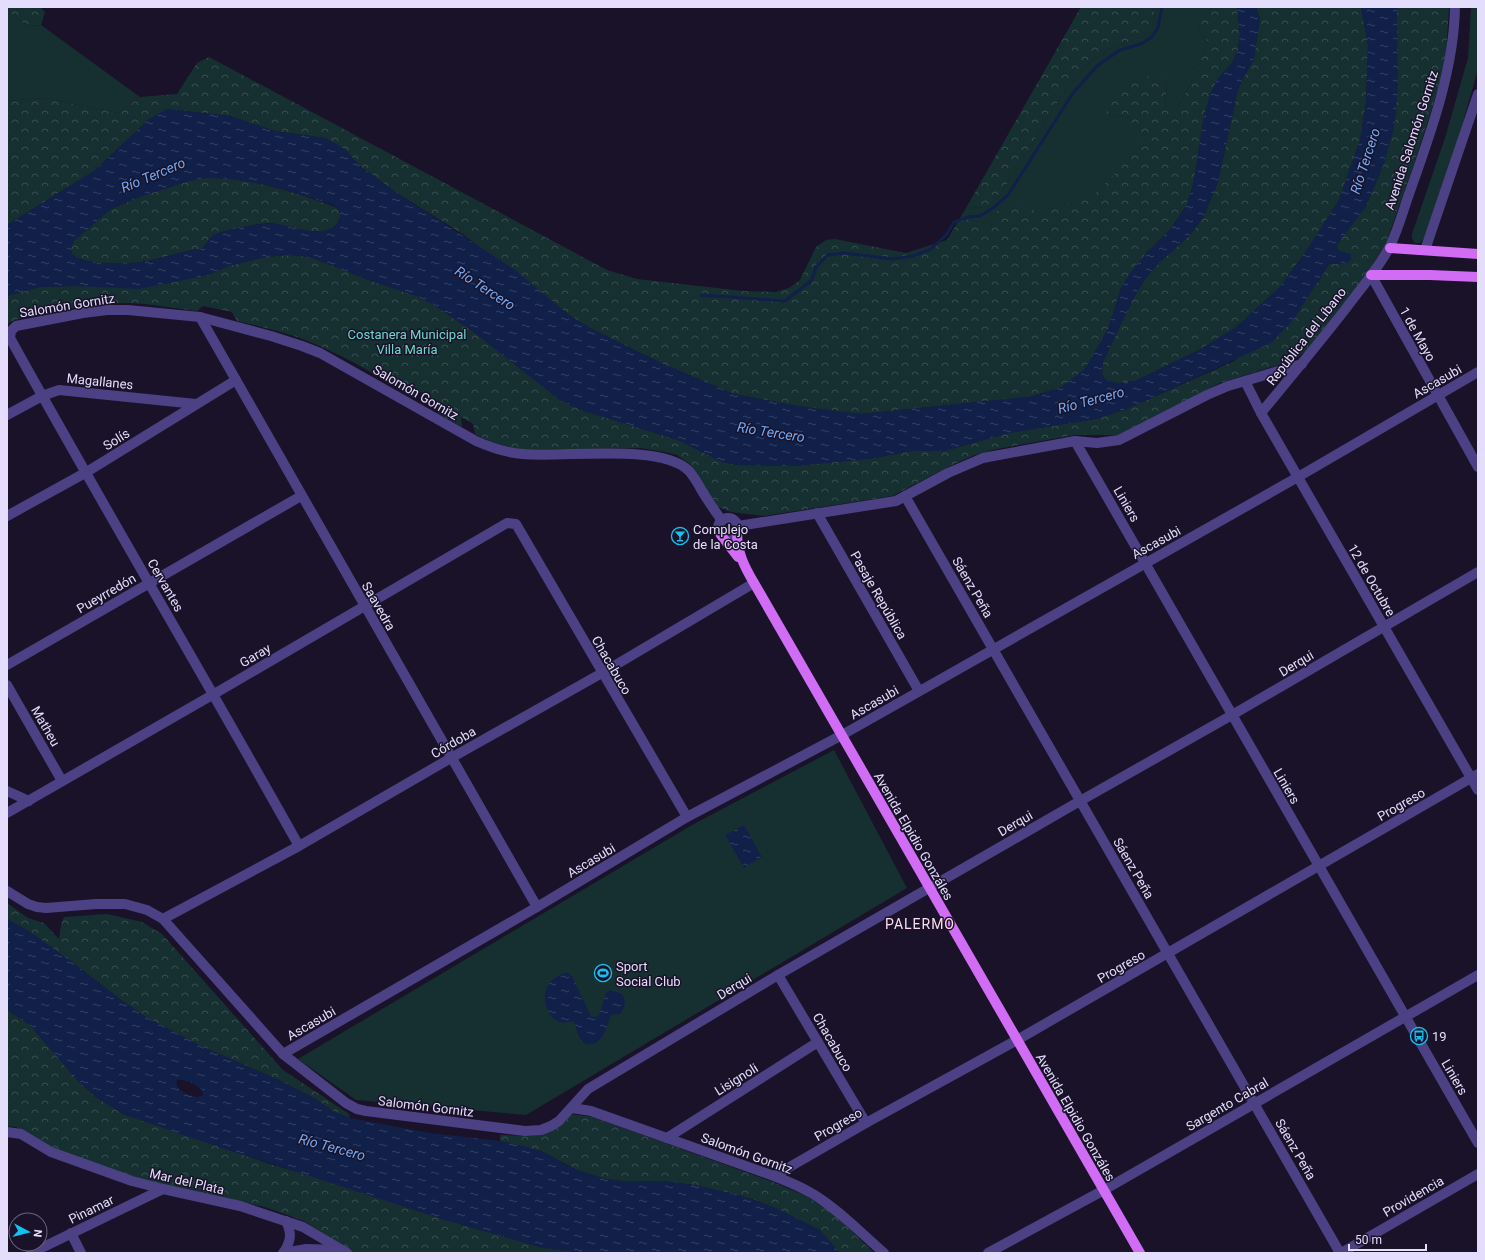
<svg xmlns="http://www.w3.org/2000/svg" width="1485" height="1260" font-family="Roboto,sans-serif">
	<defs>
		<pattern id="forest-crowns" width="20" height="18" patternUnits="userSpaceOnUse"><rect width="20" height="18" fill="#163032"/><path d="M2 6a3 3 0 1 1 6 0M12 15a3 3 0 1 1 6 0" fill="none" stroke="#384e51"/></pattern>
		<pattern id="water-ripples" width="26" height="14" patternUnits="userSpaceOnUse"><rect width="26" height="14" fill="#112049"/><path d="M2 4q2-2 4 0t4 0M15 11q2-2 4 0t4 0" fill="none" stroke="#344064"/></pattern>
	</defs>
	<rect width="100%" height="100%" fill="#191229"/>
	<g fill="#163032">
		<path d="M1155,7H1213L1198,26L1208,42L1194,78L1177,108L1165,111L1167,80L1107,114L1130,118L1142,147L1095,195L1038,213L994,225L960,218L966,208L987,207L999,197L1065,90L1088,64L1110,49L1148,34L1154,25Z"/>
		<path d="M1471,7H1478V69L1457,143L1424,238L1420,243H1415L1412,239V234L1445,138L1468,58Z"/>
		<path d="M7,9L14,16L28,26L41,25L140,97L119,113L44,98L7,101Z"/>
		<path d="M834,750L907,888L526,1115L356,1100L298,1059L692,825Z"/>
	</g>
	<g fill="url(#forest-crowns)">
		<path d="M7,7H40L45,12L41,25L28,26L14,16L7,9Z"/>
		<path d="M1081,7H1155L1154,25L1148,34L1110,49L1088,64L1065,90L999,197L987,207L966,208Z"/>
		<path d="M1213,7H1237L1240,34L1238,50L1232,63L1217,80L1204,115L1194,181L1187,204L1170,230L1147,252L1121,288L1108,329L1085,369L1062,387L1029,397L860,414L797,406L734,394L663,364L590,328L569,315L464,235L397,193L360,166L345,150L325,138L275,131L230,116L167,109L148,120L94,171L7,225V101L44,98L119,113L140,97L177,94L197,63L209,57L607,270L637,279L743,291L776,292L789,288L800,280L816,247L826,240L835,239L906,253L947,240L960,218L994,225V213L1016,200L1038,213L1094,195L1141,147L1130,118L1107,114L1106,100L1132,84L1153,74L1167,80L1165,110L1177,108L1194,78L1208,42L1198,26Z"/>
		<path d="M1256,7H1361L1368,45L1366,103L1360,140L1339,200L1309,247L1280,287L1235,328L1199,350L1135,381L1119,383L1107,382L1102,374L1103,362L1132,301L1145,279L1159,263L1190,235L1203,218L1218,182L1238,89L1254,58L1260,18Z"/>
		<path d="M1397,7H1449L1446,53L1439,86L1417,155L1385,246L1367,273L1306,351L1294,360L1220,383L1118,435H1074L997,449L975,455L954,464L892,496L764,516L731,512L718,507L705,490L691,465L677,455L665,452L640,448L533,450C512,449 493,444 475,434L473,424L461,417L462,427L438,413L436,402L415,388V399C386,381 356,362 324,348C297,335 266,328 237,321L232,312L203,306L197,311C173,308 147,303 124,303C88,303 53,312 18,319L10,322L7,325V296L39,287L74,286L205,276L229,266L265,257L290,255L310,257L371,281L417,296L434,305L475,333L560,400L581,410L678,440L720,461L736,465L794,466L875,458L911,451H944L1009,433L1096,419L1127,409L1234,361L1319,281L1329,264L1348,263L1343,253L1339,251L1336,245L1366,206L1384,163L1395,123Z"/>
		<path d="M206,178C251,178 293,191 335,207C340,211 342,214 339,220C330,241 294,227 277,224C272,223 265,223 259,224C241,226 223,236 207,242L203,248C194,250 184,251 175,254C166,256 157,259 148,261C129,264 87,267 72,254V247L73,241L111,209L142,196L189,181Z"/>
		<path d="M7,903L28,918L44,923L59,939L61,925L64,917L107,914L142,922L162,934L283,1070L349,1114L350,1118L331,1110L316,1099L279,1080L199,1045L146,1017L121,1000L72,962L30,932L7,919Z"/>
		<path d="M7,1010L30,1025L77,1080L96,1097L123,1114L273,1165L308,1175L439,1218L543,1248L585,1253H354L304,1221L265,1207L153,1183L51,1149L16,1127L7,1126Z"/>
		<path d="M570,1114L593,1117L773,1182L806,1196L834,1214L874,1253H840L820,1230L758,1201L739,1195L694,1185L664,1181H622L605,1179L577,1170L541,1151L500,1141V1135L527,1136L537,1135Z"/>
	</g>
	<g fill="url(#water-ripples)" fill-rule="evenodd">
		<path d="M1237,7H1256L1260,18L1254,58L1238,89L1218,182L1203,218L1190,235L1159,263L1145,279L1132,301L1103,362L1102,374L1107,381L1119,383L1135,381L1199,350L1235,328L1280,287L1309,247L1339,200L1360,140L1366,103L1368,45L1361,7H1397L1398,86L1395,123L1384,163L1366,206L1337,245L1339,251L1351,254V259L1348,263L1329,264L1294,319L1271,343L1127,409L1096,419L1009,433L944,451H911L875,458L794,466L736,465L720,461L678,440L581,410L560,400L475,333L434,305L417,296L371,281L310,257L290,255L265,257L229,266L205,276L139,289L74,286L39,287L7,296V225L94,171L148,120L167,109L230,116L275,131L325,138L335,143L346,150L360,166L397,193L514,269L569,315L590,328L663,364L734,394L797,406L860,414L1029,397L1062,387L1085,369L1108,329L1121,288L1130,273L1147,252L1170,230L1187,204L1194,181L1204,115L1210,94L1217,80L1232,63L1238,50L1240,34ZM206,178C251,178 293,191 335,206C347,217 336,230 323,231C307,233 292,227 278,224C265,222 222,229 212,236C208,239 207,244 203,248C194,250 184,251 175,254C166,256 157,260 148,261C129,264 87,267 72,254V247L74,241L111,209L142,196L189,181Z"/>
		<path d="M744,825L762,857L744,868L725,835Z"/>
		<path d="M7,919L30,932L72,962L121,1000L146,1017L199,1045L279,1080L316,1099L331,1110L350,1118L430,1133L500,1141L524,1146L548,1154L566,1165L577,1170L605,1179L622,1181H664L694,1185L739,1195L776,1208L820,1230L840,1253H585L543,1248L439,1218L189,1137L123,1114L96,1097L77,1080L30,1025L7,1010ZM177,1080C187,1079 195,1084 202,1090L203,1095L198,1097C190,1096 174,1091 177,1080Z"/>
		<path d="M564,973H568L572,976L591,1016L596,1017L599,1015L606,993L609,991C624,988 630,1003 620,1014L611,1015C607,1025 604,1044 590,1044C587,1045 584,1044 582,1041C578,1037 576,1027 573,1021C569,1022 565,1023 561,1022C546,1019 541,996 548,985C552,979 558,976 564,973Z"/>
	</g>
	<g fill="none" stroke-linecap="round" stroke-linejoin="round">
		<path stroke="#112049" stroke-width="3" d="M701,295L785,301L812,280L816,267L828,255L844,253L893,259L913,256L931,249L946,235L954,222L969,217L980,216L993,208L1008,195L1073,93L1097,66L1120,50L1141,44L1152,37L1158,27L1162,7"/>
		<g stroke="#4b4184" stroke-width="10">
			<path d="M1425,250L1478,94"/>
			<path d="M1371,275L1478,467"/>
			<path d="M200,317L537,907"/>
			<path d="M1245,381L1261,413L1478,790"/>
			<path d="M1261,413C1290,378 1319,343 1347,307C1361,288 1378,269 1389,248C1397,233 1403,211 1409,194C1430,135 1454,70 1455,7"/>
			<path d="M7,415L42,396L59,390L196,404"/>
			<path d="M1075,441L1478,1143"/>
			<path d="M905,496L1340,1253"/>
			<path d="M817,513L919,691"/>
			<path d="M7,516L85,473L236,380"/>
			<circle cx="728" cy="528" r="10"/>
			<path d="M738,526L896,501L948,473L983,458L1075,441L1097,443L1119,440L1207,395L1228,386L1302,364"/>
			<path d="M7,665L301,496"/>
			<path d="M7,685L62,781"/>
			<path d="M7,791L29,801"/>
			<path d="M7,813L214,694L507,523L516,524L687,817"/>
			<path d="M299,846C204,676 104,508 10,338L11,331L16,326L83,313L107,310H128L200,317L271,336L302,346L320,353L476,441C492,448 506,453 523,454C563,458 659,443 688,470C694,476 698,484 702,491C708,501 715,511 722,521"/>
			<path d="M7,891L28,904L37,907L46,908L96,904H125L147,910L163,919L283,1054L346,1103L357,1109L366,1111L525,1131L541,1130L551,1126L559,1121L588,1089L778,975L1080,801L1232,715L1478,572"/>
			<path d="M163,919L299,846L451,758L602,673L754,583"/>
			<path d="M778,975L866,1123"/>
			<path d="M283,1054L537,907L687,817L842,735L1298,477L1478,372"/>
			<path d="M572,1108L591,1111L774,1176C787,1181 801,1187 813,1194C839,1210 861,1233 884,1253"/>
			<path d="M7,1132L21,1134L51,1152L132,1181L163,1189L240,1206L303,1227L347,1253"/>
			<path d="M667,1138L818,1042"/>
			<path d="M774,1176L866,1123L1017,1040L1478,774"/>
			<path d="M71,1233L81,1253"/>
			<path d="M284,1252C291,1241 292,1233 286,1221"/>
			<path d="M31,1253L163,1189"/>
			<path d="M283,1253L306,1249L340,1250"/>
			<path d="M988,1253L1104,1190L1478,975"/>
			<path d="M1341,1253L1478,1174"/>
		</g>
		<g stroke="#d16cf4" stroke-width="10">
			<path d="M1390,248L1478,254"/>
			<path d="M1371,275H1430L1478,277"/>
			<path d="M737,532C737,552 744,566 754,583L1140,1253"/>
			<path d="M721,535L738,557"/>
		</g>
	</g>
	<defs>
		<g id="bar-ring" transform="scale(0.9)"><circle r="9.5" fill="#191229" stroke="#17c0ee" stroke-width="1.5"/><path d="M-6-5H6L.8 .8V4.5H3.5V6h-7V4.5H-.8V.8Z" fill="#17c0ee"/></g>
		<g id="stadium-ring" transform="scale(0.9)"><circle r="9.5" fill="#191229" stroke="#17c0ee" stroke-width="1.5"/><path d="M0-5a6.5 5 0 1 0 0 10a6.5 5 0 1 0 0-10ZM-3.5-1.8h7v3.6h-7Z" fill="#17c0ee"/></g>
		<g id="bus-ring" transform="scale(0.9)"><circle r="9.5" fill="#191229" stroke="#17c0ee" stroke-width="1.5"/><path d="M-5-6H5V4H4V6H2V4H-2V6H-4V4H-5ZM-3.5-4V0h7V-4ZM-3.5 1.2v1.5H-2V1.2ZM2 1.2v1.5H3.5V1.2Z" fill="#17c0ee"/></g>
	</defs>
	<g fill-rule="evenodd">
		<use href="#bar-ring" x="680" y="536"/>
		<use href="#stadium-ring" x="603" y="973"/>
		<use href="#bus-ring" x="1419" y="1036"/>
	</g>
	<g text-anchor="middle" stroke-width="3" stroke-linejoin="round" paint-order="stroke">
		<g font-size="13" fill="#e4ddfc" stroke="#191229">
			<text transform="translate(1411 140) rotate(-72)" y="5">Avenida Salomón Gornitz</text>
			<text transform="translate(67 305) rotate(-9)" y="5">Salomón Gornitz</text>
			<text transform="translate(1418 334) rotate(61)" y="5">1 de Mayo</text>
			<text transform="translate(1306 336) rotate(-52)" y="5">República del Líbano</text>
			<text transform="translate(100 381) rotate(6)" y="5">Magallanes</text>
			<text transform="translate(1437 381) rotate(-30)" y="5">Ascasubi</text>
			<text transform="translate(416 392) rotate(30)" y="5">Salomón Gornitz</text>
			<text transform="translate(116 439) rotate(-32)" y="5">Solís</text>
			<text transform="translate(1127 504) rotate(60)" y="5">Liniers</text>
			<text transform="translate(1156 542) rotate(-29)" y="5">Ascasubi</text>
			<text transform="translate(1372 580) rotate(60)" y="5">12 de Octubre</text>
			<text transform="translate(166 585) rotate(60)" y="5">Cervantes</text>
			<text transform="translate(973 587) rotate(60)" y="5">Sáenz Peña</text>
			<text transform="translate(106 593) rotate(-30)" y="5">Pueyrredón</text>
			<text transform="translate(879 595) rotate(60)" y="5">Pasaje República</text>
			<text transform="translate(379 606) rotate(60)" y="5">Saavedra</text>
			<text transform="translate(255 655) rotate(-30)" y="5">Garay</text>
			<text transform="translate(1296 663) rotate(-31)" y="5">Derqui</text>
			<text transform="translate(612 665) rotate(60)" y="5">Chacabuco</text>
			<text transform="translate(874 702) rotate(-30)" y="5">Ascasubi</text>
			<text transform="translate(46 726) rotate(60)" y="5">Matheu</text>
			<text transform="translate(453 742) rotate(-30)" y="5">Córdoba</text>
			<text transform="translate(1287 786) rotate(60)" y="5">Liniers</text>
			<text transform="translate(1401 804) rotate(-30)" y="5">Progreso</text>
			<text transform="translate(1015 823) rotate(-30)" y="5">Derqui</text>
			<text transform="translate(914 836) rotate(60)" y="5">Avenida Elpidio Gonzáles</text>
			<text transform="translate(591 860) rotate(-31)" y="5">Ascasubi</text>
			<text transform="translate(1134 868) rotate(60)" y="5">Sáenz Peña</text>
			<text transform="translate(1121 966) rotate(-30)" y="5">Progreso</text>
			<text transform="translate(734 986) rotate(-31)" y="5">Derqui</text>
			<text transform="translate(311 1023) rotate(-30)" y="5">Ascasubi</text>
			<text transform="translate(833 1042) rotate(60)" y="5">Chacabuco</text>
			<text transform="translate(1455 1077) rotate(60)" y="5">Liniers</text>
			<text transform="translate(736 1079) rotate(-32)" y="5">Lisignoli</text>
			<text transform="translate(1227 1104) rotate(-30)" y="5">Sargento Cabral</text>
			<text transform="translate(426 1106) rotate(7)" y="5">Salomón Gornitz</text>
			<text transform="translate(1076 1117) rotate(60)" y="5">Avenida Elpidio Gonzáles</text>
			<text transform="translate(838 1124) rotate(-30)" y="5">Progreso</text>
			<text transform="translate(1296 1149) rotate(60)" y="5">Sáenz Peña</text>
			<text transform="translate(747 1153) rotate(20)" y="5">Salomón Gornitz</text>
			<text transform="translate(187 1181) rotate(13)" y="5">Mar del Plata</text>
			<text transform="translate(1413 1196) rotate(-30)" y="5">Providencia</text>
			<text transform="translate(91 1209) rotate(-26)" y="5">Pinamar</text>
		</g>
		<g font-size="13" fill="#6dd8ca" stroke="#191229">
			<text x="407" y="339">Costanera Municipal<tspan x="407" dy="15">Villa María</tspan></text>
		</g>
		<g font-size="13" fill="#e4ddfc" stroke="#191229" text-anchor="start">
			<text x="693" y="534">Complejo<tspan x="693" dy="15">de la Costa</tspan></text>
			<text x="616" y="971">Sport<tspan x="616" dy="15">Social Club</tspan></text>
			<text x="1432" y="1041">19</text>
		</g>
		<g font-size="14" font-style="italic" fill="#72aaf5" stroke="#191229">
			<text transform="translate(1365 161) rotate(-72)" y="5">Río Tercero</text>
			<text transform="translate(153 175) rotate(-23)" y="5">Río Tercero</text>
			<text transform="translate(485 288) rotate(33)" y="5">Río Tercero</text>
			<text transform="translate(1091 400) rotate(-15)" y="5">Río Tercero</text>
			<text transform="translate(771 432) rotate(9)" y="5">Río Tercero</text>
			<text transform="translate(332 1147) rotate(15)" y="5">Río Tercero</text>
		</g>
		<g font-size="14" letter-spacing="1" fill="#fddeee" stroke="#191229">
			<text x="920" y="929">PALERMO</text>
		</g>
	</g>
	<rect width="1485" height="1260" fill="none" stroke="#e4ddfc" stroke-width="16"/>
	<g transform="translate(28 1232) rotate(97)"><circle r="19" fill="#191229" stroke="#6a637d"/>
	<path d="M0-3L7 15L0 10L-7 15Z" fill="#17c0ee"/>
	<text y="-6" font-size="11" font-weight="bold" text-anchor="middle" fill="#e4ddfc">N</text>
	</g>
	<path d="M1349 1244v6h77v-6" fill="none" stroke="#e4ddfc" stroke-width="2"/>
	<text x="1355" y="1244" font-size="12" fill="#e4ddfc" stroke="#191229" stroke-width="3" paint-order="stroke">50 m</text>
</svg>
